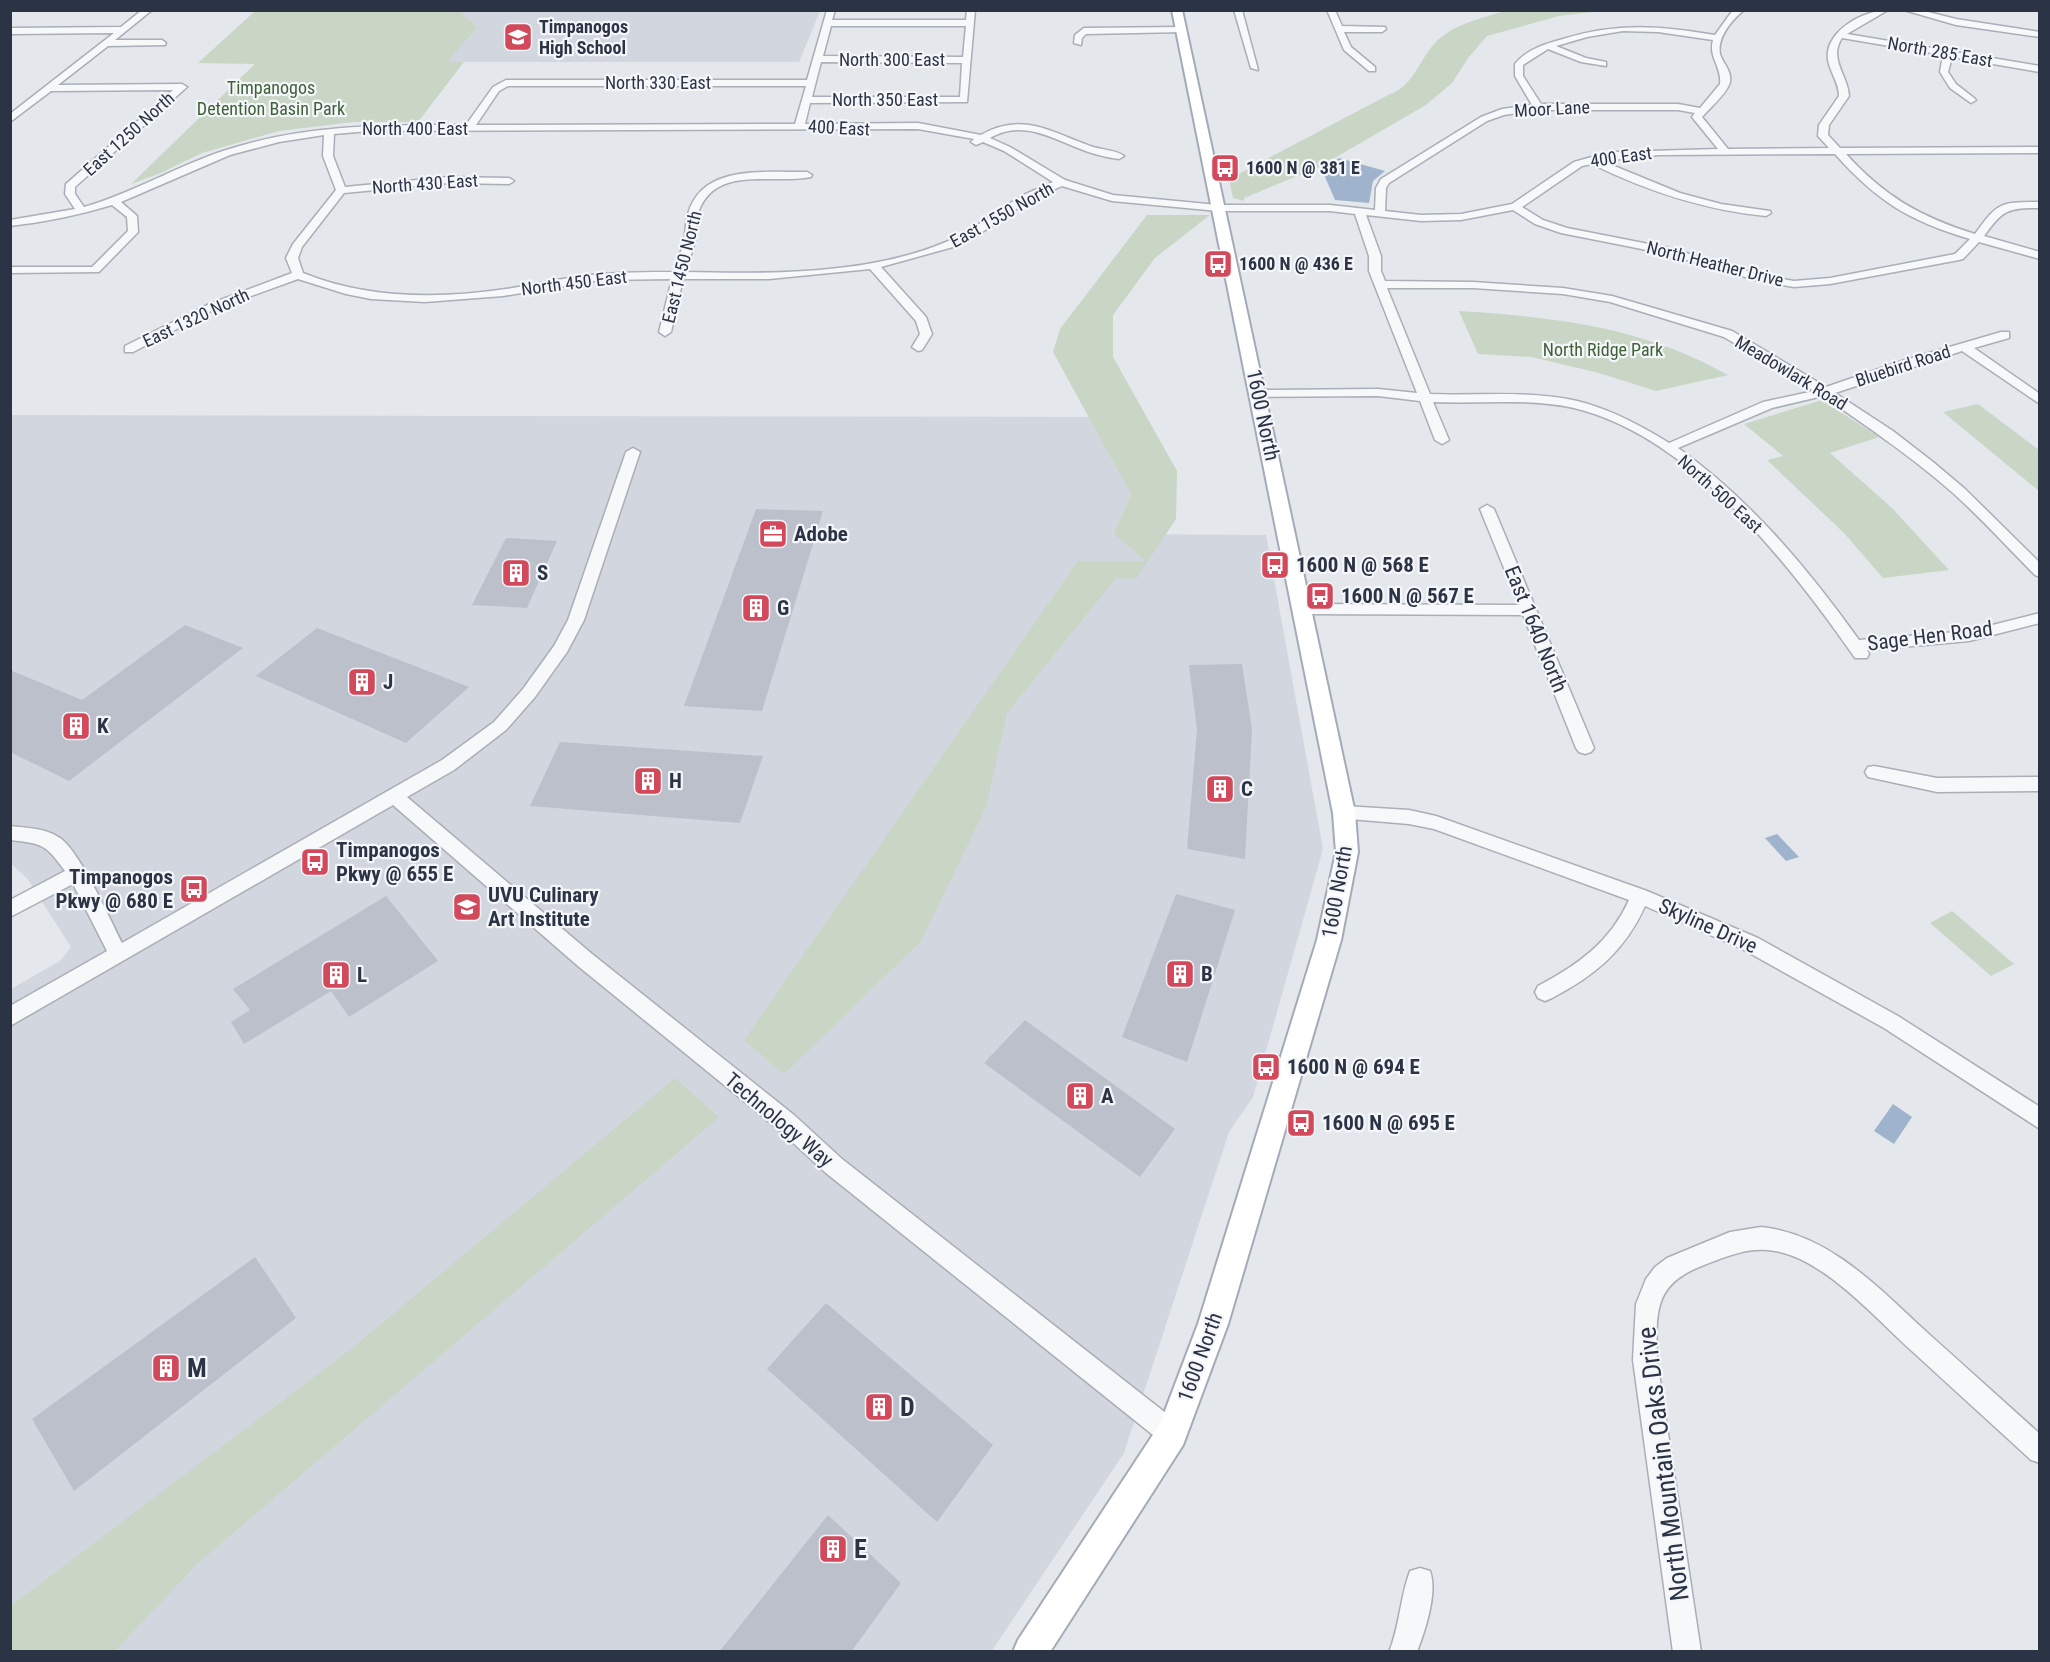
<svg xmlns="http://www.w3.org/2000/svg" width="2050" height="1662" font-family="'Roboto Condensed',sans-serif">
	<rect width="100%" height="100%" fill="#e4e7ec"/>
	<g fill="#d2d6de">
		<path d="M255,11H820L799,62H447Z"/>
		<path d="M11,415L1090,417L1131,494L1115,534L1266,535L1323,849L1253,1097L1229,1132L1124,1453L991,1652L11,1651V989L60,961L71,947L27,878L11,864Z"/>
	</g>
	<g fill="#c9d6c5">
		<path d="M1507,10L1601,11L1559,16L1487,36L1469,57L1452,83L1426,105L1319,167L1244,198V201L1233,198L1229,179L1390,94C1414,87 1420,56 1438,40C1456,23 1484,18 1507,10Z"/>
		<path d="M255,11H459L477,27L448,61L464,62L418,122H354L279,131L202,153L161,173L131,184L255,64L198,63Z"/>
		<path d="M1147,215H1210L1155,258L1113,315V357L1177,471L1176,519L1136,579L1116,578L1007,713L986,807L921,941L784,1074L744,1040L1078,561H1146L1114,534L1131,494L1053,352L1060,329Z"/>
		<path d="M1459,311C1555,317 1643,327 1728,375L1656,391L1599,373L1532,357L1478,354Z"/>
		<path d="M1822,400L1879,437L1830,453L1892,508L1949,570L1883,578L1844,533L1767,460L1783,456L1744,424Z"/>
		<path d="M1978,404L2039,450V491L1943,412Z"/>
		<path d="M1952,911L2014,964L1991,976L1930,923Z"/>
		<path d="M675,1078L719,1117L197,1564L115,1651H11V1607L16,1602L351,1349Z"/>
	</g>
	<g fill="#9fb4cc">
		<path d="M1339,158L1385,171L1373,181L1369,203L1335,200L1322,170Z"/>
		<path d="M1777,834L1799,857L1786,861L1765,838Z"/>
		<path d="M1893,1104L1912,1117L1894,1144L1874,1131Z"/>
	</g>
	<g fill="#bbc0ca">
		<path d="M756,509L823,511L762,711L684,706Z"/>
		<path d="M506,538L557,541L527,608L472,605Z"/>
		<path d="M185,625L243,648L69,781L10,752V670L82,700Z"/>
		<path d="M317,628L469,687L406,743L256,676Z"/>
		<path d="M1242,664L1252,729L1245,859L1187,849L1197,729L1189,665Z"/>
		<path d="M560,742L763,756L740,823L530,806Z"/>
		<path d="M1176,894L1235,910L1187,1062L1122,1037Z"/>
		<path d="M386,896L438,961L349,1017L331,991L244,1044L231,1022L250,1010L233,989Z"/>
		<path d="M1025,1020L1175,1129L1140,1177L984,1063Z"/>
		<path d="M255,1257L296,1318L74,1491L32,1419Z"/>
		<path d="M826,1303L993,1445L937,1522L767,1369Z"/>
		<path d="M828,1515L901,1583L851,1652H719Z"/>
	</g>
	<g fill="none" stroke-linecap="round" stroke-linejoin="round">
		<g stroke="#a9aeb7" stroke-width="3">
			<g id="minor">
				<path d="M142,10H152L115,40H162L166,43L165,45L108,46L58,85L182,84L187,87L75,187V194L84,207C133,193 175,167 223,151C303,124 384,125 466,125L493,87L506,80H807L827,10H835L832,20H966L967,10H975L967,102L810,103L805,124L918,123L981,135C1024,111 1052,133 1093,147C1103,150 1116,150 1124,156L1119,159C1105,157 1092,154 1078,148C1048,136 1021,120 990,138L1010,147L1065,180L1113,195L1218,205H1330L1375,210L1376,188L1381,179L1481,117L1502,109L1532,105L1515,76V64C1527,49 1545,44 1563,39C1618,22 1660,26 1715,35L1733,10H1744C1732,20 1717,37 1720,54C1723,64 1734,73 1729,85C1724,96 1710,108 1702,117L1728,149L1829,148L1818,136L1819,125L1839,96C1839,83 1830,72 1828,60C1824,31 1864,10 1888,10L1847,34L2040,66V72L1952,57L1948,72L1956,84L1974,98L1976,100L1971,103L1950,88L1940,72L1943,55L1842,38C1828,59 1848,75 1849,96L1829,125L1828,135L1840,148L2040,147V153L1846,154C1884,196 1920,217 1975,234C1998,202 2000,202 2040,202V208C2007,208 2003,210 1984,236L2040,252V259L1979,242L1963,259L1959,260L1830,284L1794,287L1759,281L1667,254L1561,233L1535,224L1513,210L1461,220L1421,221L1366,215L1381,256V271L1385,281L1473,282L1563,288L1612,296L1732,331L1826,387L1905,360L2001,332H2009V338L1974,348L2040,394V404L1962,351L1835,393L1893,431L1933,462L1965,489L2040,563V577L2035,575C2008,548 1982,519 1953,493C1912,457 1868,427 1823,396L1772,408L1678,448C1751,500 1808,569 1859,640L1969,631L2040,613V623L1969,641L1867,650L1869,654L1867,658H1855C1790,565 1691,436 1574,408C1529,398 1480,404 1433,402L1449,440L1442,444L1435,440L1420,401L1378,396L1253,397L1252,394L1258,390L1378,389L1417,393L1369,271V256L1355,214L1330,211H1218L1112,201L1062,186L1028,201L975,237L953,247L881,267L926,317L932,334L922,350L918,351L912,347L920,334L916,321L870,269L769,279H683L671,332L665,336L659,332L672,279L601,280L503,296L425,302L371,299L346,294L298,279L215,309L133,352H125V346L207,305L292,273L286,258L293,244L336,190L323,156L324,135L279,142L230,155L121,202L137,216L138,232L99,272L10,273V267H92L128,231L127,217L112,205C79,215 45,222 10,226V220L75,209L65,194L66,184L173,90L51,91L10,122V114L114,33L10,34V28L121,27ZM831,26H966L963,57L823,56ZM1623,31L1658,32L1713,40C1708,57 1722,67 1720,84L1700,108L1678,104H1541L1523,76V65L1548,49L1581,62L1606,66V62L1586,58L1556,46L1587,37ZM821,62L962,63L960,97H812ZM508,86H806L795,124L476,125L499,91ZM1538,110H1678L1695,113L1692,117L1718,149L1615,152L1588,158L1574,162L1512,204L1461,214L1421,215L1385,211L1386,188L1389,183L1487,121L1504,115ZM918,129L974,139L971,142L976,145L983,142L1004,151L1053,182C1043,187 1031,191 1020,197C995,212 973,231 946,242C868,275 768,274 685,272C688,262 693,251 695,241C696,232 696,221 698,213C715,164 772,185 811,177L812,175L807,172C766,173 702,163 688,214C685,223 686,233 684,242C681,252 677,262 674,272C646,272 619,272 591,275C563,278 534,285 506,289C439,299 366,299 303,273L298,258L302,247L344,193L448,183L509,184L514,181L509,178L448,177L345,187L333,156L334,134L369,131ZM1835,154C1877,201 1909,221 1970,239L1955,254L1830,278L1794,281L1764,276L1669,248L1567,228L1543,220L1522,207L1582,166L1592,164C1647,191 1704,210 1766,216L1771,213L1770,211L1721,204L1680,193L1602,161L1659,155ZM1387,288H1473L1563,294L1610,302L1724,337L1814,391L1763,402L1669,443C1640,425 1610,409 1577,401C1529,390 1479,396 1430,394Z"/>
				<path d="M1234,10H1242L1258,70L1251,68Z"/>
				<path d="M1327,10H1335L1342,26L1385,27L1386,29L1382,32H1344L1351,47L1375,67V71H1369L1344,50Z"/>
				<path d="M1904,10H1920L1956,19L2040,32V37L1956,25Z"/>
				<path d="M1181,27L1185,30L1184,32L1086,34L1082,38L1081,45L1074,43L1075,35L1084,28Z"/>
				<path d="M633,448L640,452L584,620L567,652L535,697L506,730L454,770L407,797L592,954L794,1115L842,1159L1181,1425L1185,1434L1181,1443L1172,1447L1163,1443L826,1173L778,1129L578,966L393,805L10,1026V1006L107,951L73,884L10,917V900L65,871C45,844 44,844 10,840V826C27,828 46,828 60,838C80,852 110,919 122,943L442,760L494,722L523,689L554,646L568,620L626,452Z"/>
				<path d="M1487,505L1494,509L1594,748L1591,752L1585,754L1579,752L1576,748L1523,615L1302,614L1294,609L1302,604L1519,605L1480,509Z"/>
				<path d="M1874,766L1937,778L2040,777V791L1937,792L1868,777L1865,772L1868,767Z"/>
				<path d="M1344,806L1409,810L1436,816L1647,891L1758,938L1898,1016L2040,1107V1129L1884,1028L1744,950L1645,906C1625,951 1594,976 1552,998L1545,1001L1538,998L1535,992L1538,986C1578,965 1610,942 1629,900L1434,829L1409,824L1338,818L1335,813L1338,808Z"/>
				<path d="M1761,1227C1831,1234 1881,1291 1931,1336C1967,1368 2003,1401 2040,1434V1463L2031,1460C1992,1424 1952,1388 1913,1352C1876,1319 1826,1260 1775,1251C1749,1246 1728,1256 1704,1265C1653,1284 1656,1312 1657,1360L1701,1652H1673L1633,1360L1636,1304L1646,1279L1655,1267L1667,1258L1730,1232Z"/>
				<path d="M1420,1568L1430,1571C1438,1592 1425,1631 1417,1652H1389C1400,1626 1400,1597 1410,1571Z"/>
			</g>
		</g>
		<g stroke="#a3abb8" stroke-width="4">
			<path id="major" d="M1172,10H1182L1355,813L1358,852L1341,940L1228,1324L1183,1445L1050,1652H1013L1018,1640L1160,1424L1198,1324L1317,940L1336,852L1333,813Z"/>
		</g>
		<use href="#minor" fill="#f7f8fa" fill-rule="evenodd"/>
		<use href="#major" fill="#fff" fill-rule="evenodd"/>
	</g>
	<defs>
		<g id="school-square" transform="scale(1.5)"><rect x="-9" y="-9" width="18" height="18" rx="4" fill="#d1495b" stroke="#f4f6f9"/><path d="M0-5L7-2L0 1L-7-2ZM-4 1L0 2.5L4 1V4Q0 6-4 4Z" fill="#fff"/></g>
		<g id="bus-square" transform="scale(1.5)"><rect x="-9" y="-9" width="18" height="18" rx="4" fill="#d1495b" stroke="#f4f6f9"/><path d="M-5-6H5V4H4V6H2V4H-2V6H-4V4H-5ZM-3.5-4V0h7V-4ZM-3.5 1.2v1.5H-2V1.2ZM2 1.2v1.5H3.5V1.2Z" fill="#fff"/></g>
		<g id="office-square" transform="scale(1.5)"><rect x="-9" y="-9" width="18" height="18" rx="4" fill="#d1495b" stroke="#f4f6f9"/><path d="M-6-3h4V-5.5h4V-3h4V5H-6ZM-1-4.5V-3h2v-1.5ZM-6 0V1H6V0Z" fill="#fff"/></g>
		<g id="building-square" transform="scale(1.5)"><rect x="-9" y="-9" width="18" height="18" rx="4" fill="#d1495b" stroke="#f4f6f9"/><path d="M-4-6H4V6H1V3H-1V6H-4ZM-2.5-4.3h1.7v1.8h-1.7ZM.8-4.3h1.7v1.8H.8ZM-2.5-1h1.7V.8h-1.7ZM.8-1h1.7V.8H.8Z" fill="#fff"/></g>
	</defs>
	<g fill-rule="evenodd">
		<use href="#school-square" x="518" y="37"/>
		<use href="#bus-square" x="1225" y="168"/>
		<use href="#bus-square" x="1218" y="264"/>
		<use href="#office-square" x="773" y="534"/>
		<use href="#bus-square" x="1275" y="565"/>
		<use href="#building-square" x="516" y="573"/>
		<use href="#bus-square" x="1320" y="596"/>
		<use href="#building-square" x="756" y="608"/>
		<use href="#building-square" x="362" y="682"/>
		<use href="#building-square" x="76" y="726"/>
		<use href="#building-square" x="648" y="781"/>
		<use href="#building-square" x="1220" y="789"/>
		<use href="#bus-square" x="315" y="862"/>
		<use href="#bus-square" x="194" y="889"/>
		<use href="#school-square" x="467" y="907"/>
		<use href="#building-square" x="1180" y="974"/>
		<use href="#building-square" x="336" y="975"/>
		<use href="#bus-square" x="1266" y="1067"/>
		<use href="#building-square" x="1080" y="1096"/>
		<use href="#bus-square" x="1301" y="1123"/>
		<use href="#building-square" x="166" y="1368"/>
		<use href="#building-square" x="879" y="1407"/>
		<use href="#building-square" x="833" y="1549"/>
	</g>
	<g text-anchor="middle" stroke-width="4.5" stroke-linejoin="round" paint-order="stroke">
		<g font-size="18" font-weight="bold" fill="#2b3445" stroke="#f4f6f9" text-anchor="start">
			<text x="539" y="33">Timpanogos<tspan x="539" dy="21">High School</tspan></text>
			<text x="1246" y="174">1600 N @ 381 E</text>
			<text x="1239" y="270">1600 N @ 436 E</text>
		</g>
		<g font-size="18" fill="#2b3445" stroke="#f4f6f9">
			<text transform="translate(1940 52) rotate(10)" y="6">North 285 East</text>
			<text x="892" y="66">North 300 East</text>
			<text x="658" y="89">North 330 East</text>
			<text x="885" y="106">North 350 East</text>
			<text transform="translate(1552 109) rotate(-3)" y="6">Moor Lane</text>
			<text transform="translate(839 128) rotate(3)" y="6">400 East</text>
			<text x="415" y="135">North 400 East</text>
			<text transform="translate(129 134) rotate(-42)" y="6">East 1250 North</text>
			<text transform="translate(1621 157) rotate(-8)" y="6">400 East</text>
			<text transform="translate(425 184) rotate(-4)" y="6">North 430 East</text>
			<text transform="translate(1002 215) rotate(-29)" y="6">East 1550 North</text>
			<text transform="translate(1715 264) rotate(14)" y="6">North Heather Drive</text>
			<text transform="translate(682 267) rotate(-76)" y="6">East 1450 North</text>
			<text transform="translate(574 283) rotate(-7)" y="6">North 450 East</text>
			<text transform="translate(196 318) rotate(-25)" y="6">East 1320 North</text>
			<text transform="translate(1903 366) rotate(-18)" y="6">Bluebird Road</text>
			<text transform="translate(1791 373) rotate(31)" y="6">Meadowlark Road</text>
			<text transform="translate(1720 494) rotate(42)" y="6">North 500 East</text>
		</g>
		<g font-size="18" fill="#3f6138" stroke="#f4f6f9">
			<text x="271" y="94">Timpanogos<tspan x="271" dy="21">Detention Basin Park</tspan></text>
			<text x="1603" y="356">North Ridge Park</text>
		</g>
		<g font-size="21" fill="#2b3445" stroke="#f4f6f9">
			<text transform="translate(1263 415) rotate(78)" y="7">1600 North</text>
			<text transform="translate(1536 629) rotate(68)" y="7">East 1640 North</text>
			<text transform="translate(1930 636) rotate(-7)" y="7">Sage Hen Road</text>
			<text transform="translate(1337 892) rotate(-80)" y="7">1600 North</text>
			<text transform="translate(1708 926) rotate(24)" y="7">Skyline Drive</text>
			<text transform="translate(779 1120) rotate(40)" y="7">Technology Way</text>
			<text transform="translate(1200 1357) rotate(-70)" y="7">1600 North</text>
		</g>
		<g font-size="21" font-weight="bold" fill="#2b3445" stroke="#f4f6f9" text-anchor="start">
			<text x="794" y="541">Adobe</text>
			<text x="1296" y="572">1600 N @ 568 E</text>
			<text x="537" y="580">S</text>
			<text x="1341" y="603">1600 N @ 567 E</text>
			<text x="777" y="615">G</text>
			<text x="383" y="689">J</text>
			<text x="97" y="733">K</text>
			<text x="669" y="788">H</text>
			<text x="1241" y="796">C</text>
			<text x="336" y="857">Timpanogos<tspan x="336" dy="24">Pkwy @ 655 E</tspan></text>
			<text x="173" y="884" text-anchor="end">Timpanogos<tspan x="173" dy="24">Pkwy @ 680 E</tspan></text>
			<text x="488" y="902">UVU Culinary<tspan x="488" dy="24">Art Institute</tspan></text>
			<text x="1201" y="981">B</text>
			<text x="357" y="982">L</text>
			<text x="1287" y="1074">1600 N @ 694 E</text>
			<text x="1101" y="1103">A</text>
			<text x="1322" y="1130">1600 N @ 695 E</text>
		</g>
		<g font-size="26" font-weight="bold" fill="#2b3445" stroke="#f4f6f9" text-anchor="start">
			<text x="187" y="1377">M</text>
			<text x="900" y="1416">D</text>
			<text x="854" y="1558">E</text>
		</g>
		<g font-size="26" fill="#2b3445" stroke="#f4f6f9">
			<text transform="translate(1663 1464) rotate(-97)" y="9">North Mountain Oaks Drive</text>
		</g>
	</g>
	<rect width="2050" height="1662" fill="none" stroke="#2b3445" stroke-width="24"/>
</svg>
